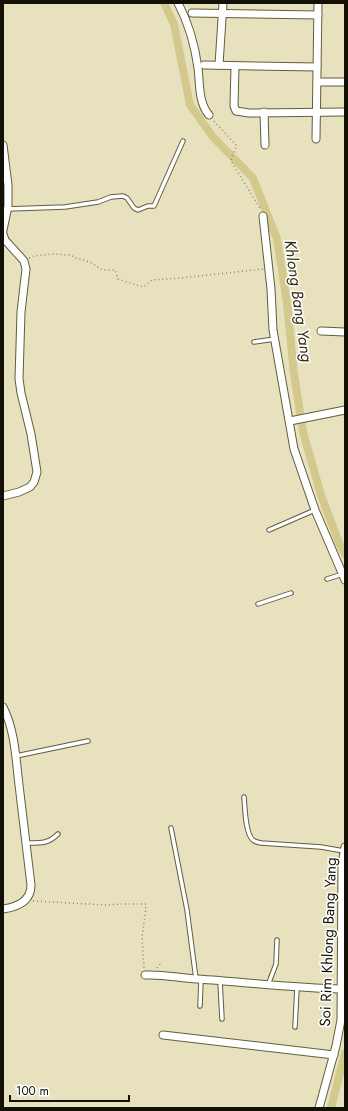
<svg xmlns="http://www.w3.org/2000/svg" width="348" height="1111" font-family="Jost,sans-serif">
	<rect width="100%" height="100%" fill="#e7e1be"/>
	<g fill="none" stroke-linecap="round" stroke-linejoin="round">
		<g stroke="#d3c98c" stroke-width="8">
			<path d="M164,3L174,24L190,105L213,137L253,178L277,239L287,303L294,374L303,432L321,495L339,543L345,554"/>
			<path d="M331,1108L345,1053"/>
		</g>
		<g stroke="#625d3e" stroke-width="5.5">
			<g id="service">
				<path d="M7,209L65,207L98,202L111,197L123,196L127,198L134,208L138,210L148,206H154L183,141"/>
				<path d="M254,342L275,339"/>
				<path d="M269,530L315,510"/>
				<path d="M327,579L343,574"/>
				<path d="M258,604L291,593"/>
				<path d="M16,756L88,741"/>
				<path d="M244,797C245,807 245,831 252,839C254,842 257,842 261,843L321,847L344,851"/>
				<path d="M171,828L187,910L196,979"/>
				<path d="M26,843C40,843 48,844 58,834"/>
				<path d="M220,981L222,1019"/>
				<path d="M268,985L276,964L277,940"/>
				<path d="M200,1006L201,979"/>
				<path d="M295,1027L297,988"/>
			</g>
		</g>
		<g stroke="#625d3e" stroke-width="9">
			<g id="minor">
				<path d="M178,3C188,22 195,46 198,68C200,83 198,102 209,115"/>
				<path d="M192,13L318,15"/>
				<path d="M204,65L317,67"/>
				<path d="M219,65L223,3"/>
				<path d="M235,66L234,106L236,111L249,113L345,112"/>
				<path d="M317,82H345"/>
				<path d="M264,112L265,145"/>
				<path d="M316,139L318,3"/>
				<path d="M3,145L8,185V206L3,230"/>
				<path d="M263,216L271,289L273,330L294,449L315,510L345,580"/>
				<path d="M3,234L5,240L24,261L26,269L21,312L19,379L21,393L31,434L37,472L34,482L30,487L19,492L3,496"/>
				<path d="M321,331L345,332"/>
				<path d="M290,421L345,410"/>
				<path d="M3,707C15,730 16,760 19,785C23,818 27,851 31,885C31,901 18,907 3,909"/>
				<path d="M145,975C163,974 179,978 197,979C245,982 293,988 342,989"/>
				<path d="M163,1035L334,1055"/>
				<path d="M319,1108L336,1046L341,1020L342,864L345,847"/>
			</g>
		</g>
		<g stroke="#8a866d" stroke-width="1.5" stroke-dasharray="1 3" stroke-linecap="butt">
			<path d="M214,121L237,146L232,156L231,161L260,208"/>
			<path d="M29,258L34,256L52,254L71,255L75,258L81,259L92,263L102,270H115L118,279L143,287L152,280L181,278L263,269"/>
			<path d="M33,901L106,905L120,904H146L145,915L142,937L144,968"/>
			<path d="M157,968L162,962"/>
		</g>
		<use href="#service" stroke="#fff" stroke-width="3.5"/>
		<use href="#minor" stroke="#fff" stroke-width="7"/>
	</g>
	<g text-anchor="middle" stroke-width="3" stroke-linejoin="round" paint-order="stroke">
		<g font-size="15" fill="#131105" stroke="#fff">
			<text transform="translate(328 942) rotate(-88)" y="5">Soi Rim Khlong Bang Yang</text>
		</g>
		<g font-size="16" font-style="italic" fill="#332e12" stroke="#fff">
			<text transform="translate(299 301) rotate(82)" y="6">Khlong Bang Yang</text>
		</g>
	</g>
	<rect width="348" height="1111" fill="none" stroke="#131105" stroke-width="8"/>
	<path d="M10 1095v6h119v-6" fill="none" stroke="#131105" stroke-width="2"/>
	<text x="16" y="1095" font-size="12" fill="#131105" stroke="#ffffff" stroke-width="3" paint-order="stroke">100 m</text>
</svg>
